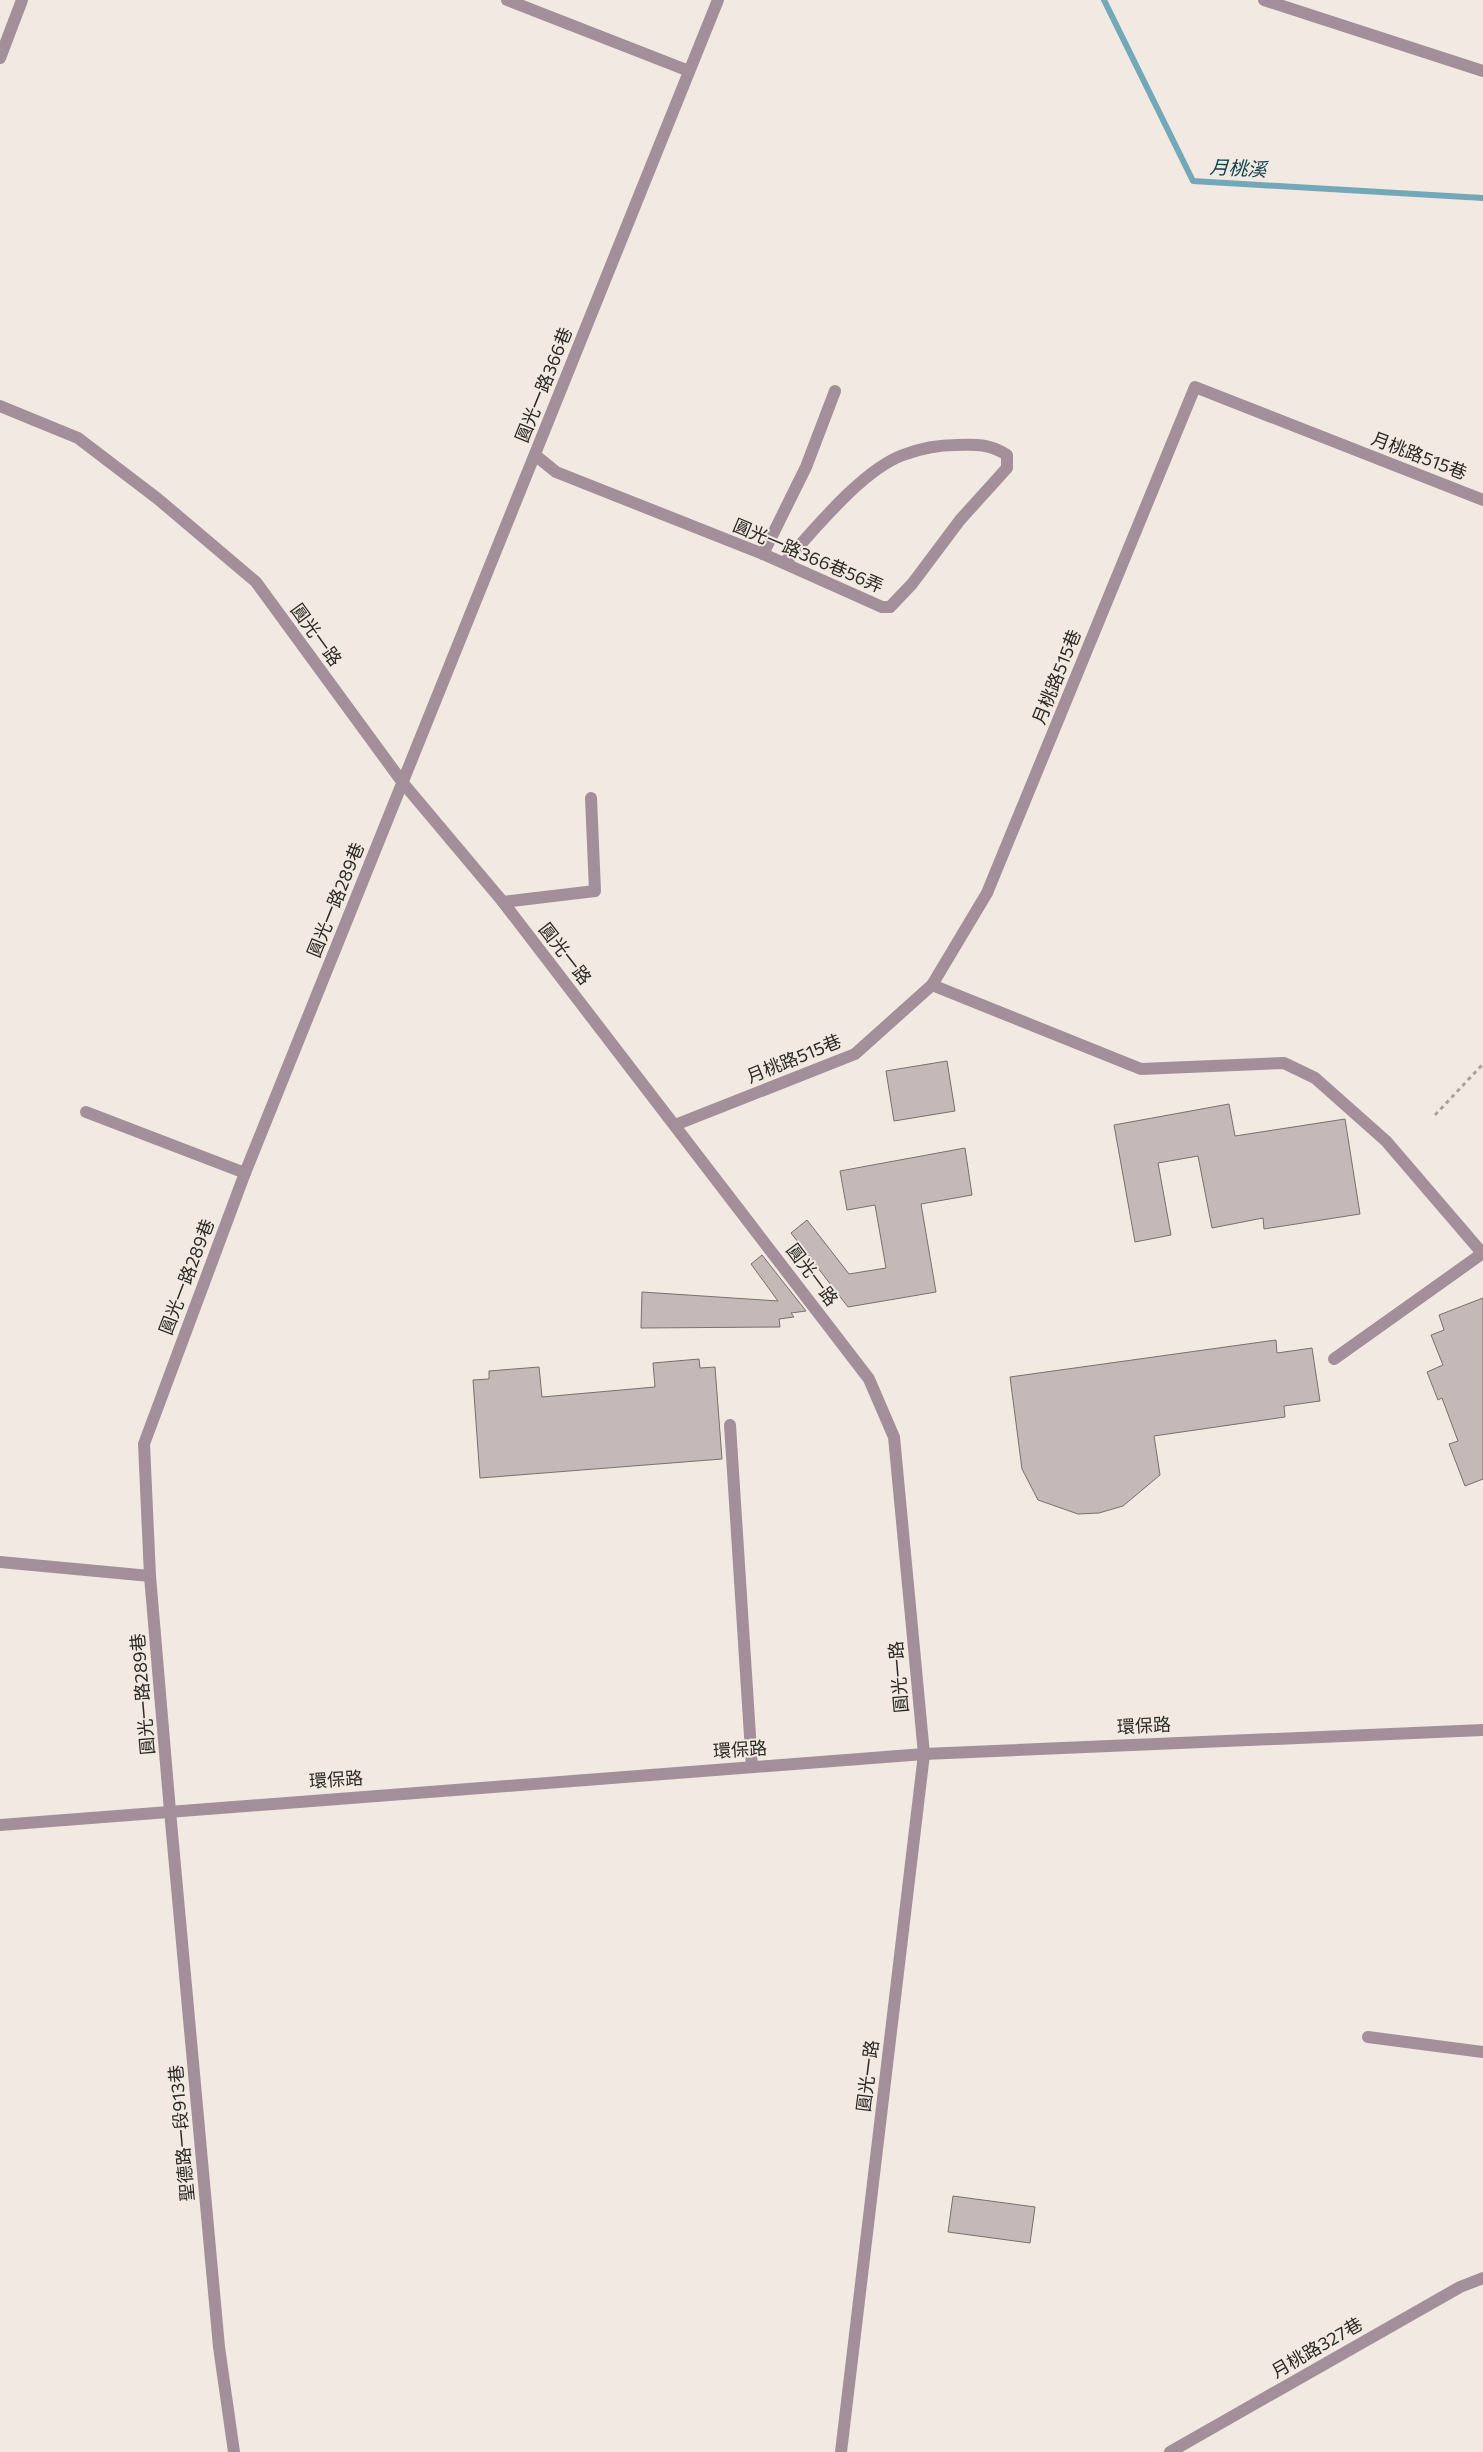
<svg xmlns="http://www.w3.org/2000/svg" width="1483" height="2452" font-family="Commissioner,'Noto Sans TC',sans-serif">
	<rect width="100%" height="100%" fill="#f2eae2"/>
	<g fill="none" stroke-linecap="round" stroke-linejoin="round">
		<path stroke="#73a8b8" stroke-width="6" d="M1104,0L1193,181L1483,198"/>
	</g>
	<g fill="#c4b9b6" stroke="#796f6c">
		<path d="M947,1061L955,1111L894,1121L886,1071Z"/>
		<path d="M1229,1104L1235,1136L1345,1119L1360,1214L1264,1229L1263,1218L1212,1228L1198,1156L1158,1163L1171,1235L1135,1242L1114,1125Z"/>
		<path d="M965,1148L972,1195L921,1204L936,1292L848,1307L791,1233L807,1220L849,1274L886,1268L875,1205L847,1210L840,1171Z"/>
		<path d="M762,1255L806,1311L791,1313L794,1317L779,1319L780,1327L641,1328L642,1292L778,1301L751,1264Z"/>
		<path d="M1483,1298V1479L1465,1486L1449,1444L1458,1441L1442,1398L1438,1400L1427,1372L1443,1365L1431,1335L1444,1330L1439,1315Z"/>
		<path d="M1276,1340L1277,1353L1312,1348L1320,1401L1284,1406L1285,1417L1154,1436L1160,1475L1123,1506L1099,1513L1078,1514L1038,1500L1022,1469L1010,1377Z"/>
		<path d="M699,1359L700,1368L715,1367L722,1459L480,1478L473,1380L489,1379V1371L539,1367L542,1397L655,1387L653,1363Z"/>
		<path d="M953,2196L1035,2207L1030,2243L948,2232Z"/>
	</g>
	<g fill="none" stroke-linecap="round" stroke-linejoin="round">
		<path stroke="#a8a29c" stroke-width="3" stroke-dasharray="4 4" stroke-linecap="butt" d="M1435,1115L1483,1064"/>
		<g stroke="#a38f99" stroke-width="12">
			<path d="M507,0L689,71"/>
			<path d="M1264,0L1483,71"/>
			<path d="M0,58L22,0"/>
			<path d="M0,406L78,438L158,499L256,582L403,783L503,902L869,1379L894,1437L924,1754L841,2452"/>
			<path d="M535,455L556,472L763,554L882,607H890L912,584L960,520L1007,468V455C990,444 976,444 956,445C939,445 919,449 903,455C862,470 814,530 784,563"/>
			<path d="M763,554L806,467L835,391"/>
			<path d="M503,902L595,891L591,798"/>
			<path d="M932,985L1141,1069L1284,1063L1315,1078L1386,1141L1483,1254"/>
			<path d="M86,1112L245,1173"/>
			<path d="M675,1125L855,1054L932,985L987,893L1195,387L1483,500"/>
			<path d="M1334,1359L1483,1253"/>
			<path d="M730,1425L752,1767"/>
			<path d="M0,1562L150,1576"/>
			<path d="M0,1825L924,1754L1483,1730"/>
			<path d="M1368,2037L1483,2052"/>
			<path d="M234,2452L219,2347L170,1811L150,1576L144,1444L245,1173L718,0"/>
			<path d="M1170,2452L1460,2287L1483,2278"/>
		</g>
	</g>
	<g text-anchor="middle" stroke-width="4" stroke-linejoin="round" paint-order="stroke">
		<g font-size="18" fill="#2b2825" stroke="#f2eae2">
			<text transform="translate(544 385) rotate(-68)" y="6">圓光一路366巷</text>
			<text transform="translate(1419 456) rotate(21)" y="6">月桃路515巷</text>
			<text transform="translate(808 556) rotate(23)" y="6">圓光一路366巷56弄</text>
			<text transform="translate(316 635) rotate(54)" y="6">圓光一路</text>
			<text transform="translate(1057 677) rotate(-68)" y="6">月桃路515巷</text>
			<text transform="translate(336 900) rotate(-68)" y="6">圓光一路289巷</text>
			<text transform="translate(565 954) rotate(52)" y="6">圓光一路</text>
			<text transform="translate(794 1059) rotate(-22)" y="6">月桃路515巷</text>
			<text transform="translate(812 1275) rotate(53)" y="6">圓光一路</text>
			<text transform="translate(187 1277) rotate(-69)" y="6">圓光一路289巷</text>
			<text transform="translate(899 1677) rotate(-95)" y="6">圓光一路</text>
			<text transform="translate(143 1694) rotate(-95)" y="6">圓光一路289巷</text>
			<text transform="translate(1144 1726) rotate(-3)" y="6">環保路</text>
			<text transform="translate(740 1750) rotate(-4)" y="6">環保路</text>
			<text transform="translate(336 1780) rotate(-4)" y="6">環保路</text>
			<text transform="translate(868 2076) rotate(-83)" y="6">圓光一路</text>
			<text transform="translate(182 2133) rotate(-95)" y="6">聖德路一段913巷</text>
			<text transform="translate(1317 2348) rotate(-30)" y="6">月桃路327巷</text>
		</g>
		<g font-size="19" font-style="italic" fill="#10414d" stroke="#f2eae2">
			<text transform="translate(1238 168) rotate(3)" y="7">月桃溪</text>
		</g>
	</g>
</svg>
